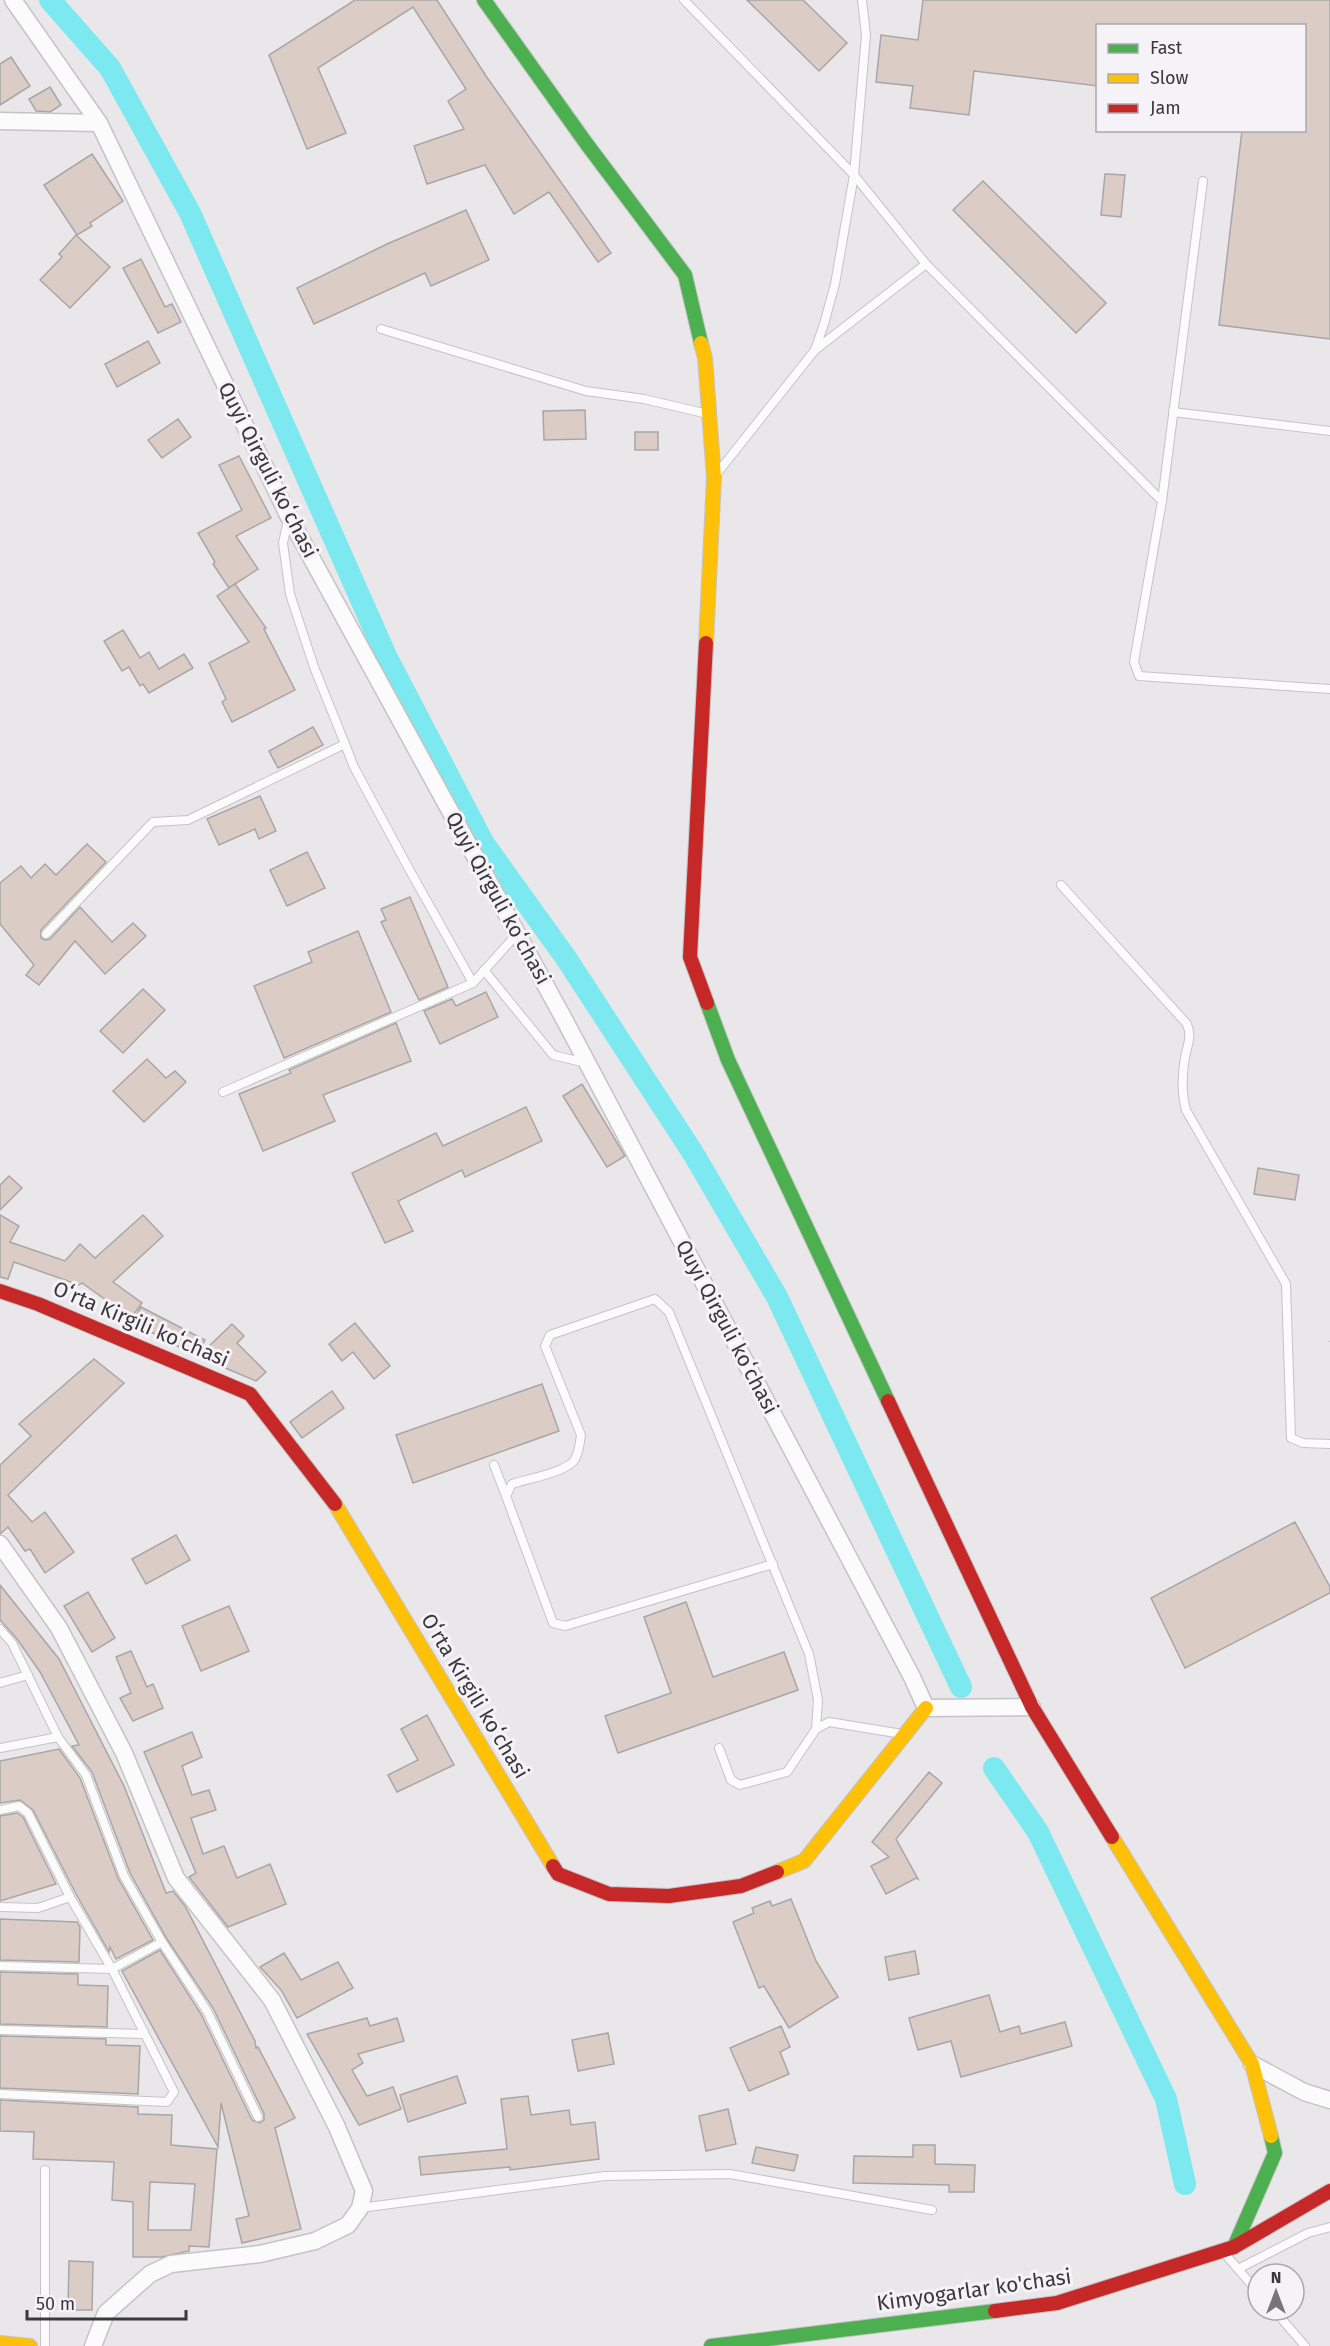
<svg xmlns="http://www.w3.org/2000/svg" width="1330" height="2346" font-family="'Fira Sans',sans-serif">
	<rect width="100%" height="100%" fill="#e9e7ea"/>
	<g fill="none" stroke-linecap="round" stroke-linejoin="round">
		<g stroke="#7ce8ef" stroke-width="22">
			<path d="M50,0L110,68L190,213L386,656L484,844L566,958L693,1153L777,1297L961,1687"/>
			<path d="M994,1768L1038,1832L1166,2099L1185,2184"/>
		</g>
	</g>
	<g fill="#dbccc6" stroke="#a8a6a7" stroke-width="1.5" fill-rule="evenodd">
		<path d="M355,0H437L486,76L611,253L598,262L549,192L514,214L485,165L427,184L414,146L464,129L448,101L466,89L413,7L318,68L346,133L307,149L269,55Z"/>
		<path d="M747,0H803L847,43L819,71Z"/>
		<path d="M923,0H1330V339L1219,325L1242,130H1305V26H1098V86L974,71L969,115L910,108L913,86L876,82L881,35L918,40Z"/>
		<path d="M11,57L30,86L0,105V64Z"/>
		<path d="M50,87L61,105L50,112L36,111L29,99Z"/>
		<path d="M92,154L123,201L90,223L92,226L77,235L44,185Z"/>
		<path d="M1105,174L1125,175L1121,217L1101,215Z"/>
		<path d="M983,181L1106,303L1076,333L953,210Z"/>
		<path d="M466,210L489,260L431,286L425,273L314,324L297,288L387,244Z"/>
		<path d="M76,235L110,267L70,308L40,280L62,257L59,254Z"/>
		<path d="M141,259L165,307L172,304L181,322L158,333L123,268Z"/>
		<path d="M148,341L160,363L117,387L105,364Z"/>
		<path d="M585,410L586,439L544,440L543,411Z"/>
		<path d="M178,419L191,437L162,458L148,440Z"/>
		<rect x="635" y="432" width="23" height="18"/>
		<path d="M239,456L271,518L236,536L258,569L229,588L213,564L215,562L198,533L242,510L219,465Z"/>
		<path d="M235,584L266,628L264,629L295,690L232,722L222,702L226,699L209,663L249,642L217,596Z"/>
		<path d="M123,630L140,658L149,652L159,669L184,654L193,668L149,693L143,684L140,686L129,667L122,671L104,641Z"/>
		<path d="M313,727L323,745L278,768L269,751Z"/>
		<path d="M260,796L276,831L259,839L255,829L219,845L207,819Z"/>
		<path d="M87,844L106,862L41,930V938L45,940L50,939L80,907L112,942L133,923L146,936L105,974L75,941L39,985L26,975L34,965L0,924V883L21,866L31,878L45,864L56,875Z"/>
		<path d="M307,852L325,888L287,906L270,870Z"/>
		<path d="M410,897L448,987L419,1000L381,922L386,920L381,909Z"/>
		<path d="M358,931L391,1012L284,1058L254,986L312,962L308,952Z"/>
		<path d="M143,989L165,1010L123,1053L100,1031Z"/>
		<path d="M486,992L498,1017L440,1044L424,1011L452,999L456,1006Z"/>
		<path d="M396,1023L411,1061L323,1095L335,1121L263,1151L239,1094L291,1073L289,1070Z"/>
		<path d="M147,1059L166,1078L175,1071L186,1082L144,1122L113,1091Z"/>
		<path d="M582,1084L625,1156L607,1167L563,1096Z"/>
		<path d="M526,1107L542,1141L465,1177L462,1170L398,1201L413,1231L385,1243L352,1173L436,1133L443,1146Z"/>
		<path d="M1258,1168L1299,1175L1295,1200L1254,1194Z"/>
		<path d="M9,1176L22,1188L0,1210V1185Z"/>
		<path d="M0,1215L19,1226L10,1242L65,1261L80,1244L95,1258L143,1215L163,1236L113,1282L142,1303L131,1318L82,1283L79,1285L14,1262L8,1279L0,1277Z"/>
		<path d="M141,1307L205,1340L196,1356L132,1322Z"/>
		<path d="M355,1323L390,1366L374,1379L353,1352L342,1361L329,1344Z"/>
		<path d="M232,1324L244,1336L237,1343L266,1372L256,1381L223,1367L206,1349Z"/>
		<path d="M94,1359L124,1383L8,1495L32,1522L45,1512L74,1552L45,1573L30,1549L25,1551L8,1527L0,1534V1465L31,1436L19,1424Z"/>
		<path d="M542,1384L559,1431L413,1483L396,1435Z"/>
		<path d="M332,1391L344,1408L302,1438L290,1422Z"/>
		<path d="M1295,1522L1330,1587V1593L1185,1668L1151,1598Z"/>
		<path d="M176,1535L190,1560L146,1584L132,1559Z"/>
		<path d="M0,1585L59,1659L124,1786L166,1893L173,1891L185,1906L255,2041L256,2048L258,2047L295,2118L275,2128L301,2229L242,2243L236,2219L249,2216L221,2103L218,2147L122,1971L160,1950L201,2014L252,2120L260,2123L264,2120V2114L213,2008L167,1939L130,1873L92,1772L72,1746L79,1745L40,1672L17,1639L0,1620Z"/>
		<path d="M88,1592L115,1638L92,1652L64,1606Z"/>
		<path d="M686,1602L713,1677L784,1652L798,1690L618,1753L605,1716L671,1693L644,1617Z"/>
		<path d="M229,1606L249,1651L201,1671L182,1626Z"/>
		<path d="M131,1651L147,1687L153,1684L163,1708L133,1721L120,1698L131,1693L116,1657Z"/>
		<path d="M427,1715L454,1765L397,1792L388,1775L418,1760L401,1729Z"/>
		<path d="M192,1732L202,1757L182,1766L192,1795L209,1790L216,1810L191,1818L203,1854L224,1846L237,1878L270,1864L286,1904L228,1927L189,1877L196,1873L144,1752Z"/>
		<path d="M59,1749L80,1778L118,1878L153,1940L116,1959L110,1947L109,1952L76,1894L33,1810L20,1800L0,1803V1761Z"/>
		<path d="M929,1772L942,1783L896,1839L918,1879L916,1878L886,1894L871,1866L889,1857L872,1842Z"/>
		<path d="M17,1813L23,1817L56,1884L0,1901V1816Z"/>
		<path d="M791,1899L816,1961L838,1997L789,2028L764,1986L759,1988L733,1922L754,1913L752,1908L770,1901L772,1906Z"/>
		<path d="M0,1919L77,1922L80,1927L79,1962L0,1960Z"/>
		<path d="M915,1951L919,1974L889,1980L885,1957Z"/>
		<path d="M284,1953L301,1980L338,1962L353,1988L297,2018L281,1990L260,1967Z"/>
		<path d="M0,1972L78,1974V1985L108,1986L107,2027L0,2024Z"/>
		<path d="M989,1995L1000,2032L1019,2026L1021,2034L1065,2022L1072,2046L961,2077L951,2041L918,2050L909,2018Z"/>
		<path d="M367,2018L370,2026L397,2018L404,2041L358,2054L363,2063L352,2070L367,2096L393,2087L401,2109L359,2125L307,2034Z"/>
		<path d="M781,2026L790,2047L780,2052L789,2074L749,2091L730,2048Z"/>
		<path d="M608,2033L614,2064L578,2071L572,2040Z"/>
		<path d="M0,2036L106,2039V2045L140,2046L138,2094L0,2088Z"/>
		<path d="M457,2076L466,2103L408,2122L400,2095Z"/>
		<path d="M528,2096L531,2115L569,2110L571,2125L595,2122L599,2159L510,2170V2167L421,2175L419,2157L507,2149L501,2099Z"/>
		<path d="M0,2100L138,2107V2114L172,2115L171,2145L217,2149L209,2247L189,2246V2251L162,2257H133V2202L112,2200L114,2162L33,2159L34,2132L0,2131ZM150,2182L195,2184L191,2230H148Z"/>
		<path d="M728,2109L736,2144L706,2151L699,2116Z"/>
		<path d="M913,2145H935V2164L975,2165L974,2192H949V2185L853,2183L854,2156L913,2157Z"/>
		<path d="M756,2147L798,2155L794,2171L752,2163Z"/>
		<path d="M69,2261L93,2262L92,2310H68Z"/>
	</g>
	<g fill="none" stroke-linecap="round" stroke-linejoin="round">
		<g stroke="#c5c3c5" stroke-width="10">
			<g id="lane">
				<path d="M684,0L854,175L926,264L1162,501"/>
				<path d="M1203,181L1162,501L1134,662L1139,676L1330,689"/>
				<path d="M381,329L586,391L644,399L708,414"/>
				<path d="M815,350L926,264"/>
				<path d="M1173,412L1330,431"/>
				<path d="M719,471L815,350L824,324L835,284L854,175L866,35L862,0"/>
				<path d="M288,520L283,543L290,594L314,667L345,744L354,767L409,869L473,983"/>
				<path d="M1061,885L1187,1024C1192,1037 1188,1043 1185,1057C1182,1075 1181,1092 1186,1110L1286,1284L1291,1438L1303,1443L1330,1444"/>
				<path d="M46,934L153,822L188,820L345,744"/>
				<path d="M484,970L553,1055L586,1063"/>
				<path d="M223,1092L473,983L517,934"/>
				<path d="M494,1465L506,1496"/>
				<path d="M773,1564L565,1626L553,1623L506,1496L512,1484C527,1479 568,1472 575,1459C579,1452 580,1442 581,1435L545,1346L550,1335L655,1299L669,1312L809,1654L818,1700L816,1729"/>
				<path d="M0,1629L12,1643L58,1737L86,1775L124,1876L162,1942L207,2011L258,2117"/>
				<path d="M0,1683L28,1675"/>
				<path d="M0,1748L58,1737"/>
				<path d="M719,1748L731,1780L740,1785L787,1772L816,1729L829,1722L902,1734"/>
				<path d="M0,1810L19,1806L28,1813L70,1897L38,1908L0,1907"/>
				<path d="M0,1966L112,1969L162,1942"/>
				<path d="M0,2030L144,2034"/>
				<path d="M0,2094L167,2102L174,2092L112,1969L70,1897"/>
				<path d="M360,2208L605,2176L730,2174L932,2210"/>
				<path d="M1225,2254L1258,2292"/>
				<path d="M1238,2269L1308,2233L1330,2227"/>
				<path d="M1274,2310L1305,2346"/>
				<path d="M45,2346V2170"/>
			</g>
		</g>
		<g stroke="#c5c3c5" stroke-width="19">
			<g id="street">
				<path d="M13,0L99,123L289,517L564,1019L912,1677L926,1708L1032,1707"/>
				<path d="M0,121L99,123"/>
				<path d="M0,1544L59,1628L124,1753L176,1878L272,2000L336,2125L364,2191L360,2208L348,2225L315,2241L260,2254L171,2264L150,2274L106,2313L93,2346"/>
				<path d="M1252,2064L1304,2092L1330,2100"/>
			</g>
		</g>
		<g stroke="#c5c3c5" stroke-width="16">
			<g id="fast">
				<path d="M484,0L586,143L685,275L701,343"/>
				<path d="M707,1003L728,1060L888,1401"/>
				<path d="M1234,2247L1275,2153L1271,2136"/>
				<path d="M711,2346L995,2311"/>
			</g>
		</g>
		<g stroke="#c5c3c5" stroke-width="16">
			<g id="slow">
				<path d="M701,343L705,358L714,478L706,643"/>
				<path d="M335,1504L553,1866"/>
				<path d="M1112,1837L1252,2064L1271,2136"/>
				<path d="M777,1872L804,1861L926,1708"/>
				<path d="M0,2343L30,2346"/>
			</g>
		</g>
		<g stroke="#c5c3c5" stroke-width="16">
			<g id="jam">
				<path d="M706,643L690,957L707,1003"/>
				<path d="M0,1291L38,1304L250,1394L335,1504"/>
				<path d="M888,1401L1032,1707L1112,1837"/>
				<path d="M553,1866L558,1874L609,1894L669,1896L741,1886L777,1872"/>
				<path d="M995,2311L1057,2303L1234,2247L1330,2191"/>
			</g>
		</g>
		<use href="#lane" stroke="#fcfbfc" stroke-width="8"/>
		<use href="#street" stroke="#fcfbfc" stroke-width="16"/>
		<use href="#fast" stroke="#4caf50" stroke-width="14"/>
		<use href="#slow" stroke="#ffc107" stroke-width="14"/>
		<use href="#jam" stroke="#c62828" stroke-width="14"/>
		<path stroke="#cfced0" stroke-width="4.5" stroke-dasharray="3 6" stroke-linecap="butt" d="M1330,1342V1341"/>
	</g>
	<g text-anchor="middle" stroke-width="6" stroke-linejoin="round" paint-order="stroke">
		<g font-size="21" fill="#39383a" stroke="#f6f3f8">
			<text transform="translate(268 470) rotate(63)" y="7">Quyi Qirguli koʻchasi</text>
			<text transform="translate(498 898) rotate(61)" y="7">Quyi Qirguli koʻchasi</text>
			<text transform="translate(141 1324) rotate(23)" y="7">Oʻrta Kirgili koʻchasi</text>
			<text transform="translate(727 1327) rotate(62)" y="7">Quyi Qirguli koʻchasi</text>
			<text transform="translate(475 1696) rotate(59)" y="7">Oʻrta Kirgili koʻchasi</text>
			<text transform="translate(974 2290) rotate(-8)" y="7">Kimyogarlar ko'chasi</text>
		</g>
	</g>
	<rect x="1096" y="24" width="210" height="108" fill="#f6f3f8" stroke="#aaa8ac" stroke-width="1.5"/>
	<rect x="1108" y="44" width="30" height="9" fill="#4caf50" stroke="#aaa8ac" stroke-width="1.5"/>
	<text x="1150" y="54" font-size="18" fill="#39383a">Fast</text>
	<rect x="1108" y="74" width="30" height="9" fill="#ffc107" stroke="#aaa8ac" stroke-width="1.5"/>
	<text x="1150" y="84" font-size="18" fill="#39383a">Slow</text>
	<rect x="1108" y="104" width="30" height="9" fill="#c62828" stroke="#aaa8ac" stroke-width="1.5"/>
	<text x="1150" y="114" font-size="18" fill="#39383a">Jam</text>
	<g transform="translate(1276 2292)"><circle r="28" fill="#f6f3f8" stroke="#aaa8ac" stroke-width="1.5"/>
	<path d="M0-4.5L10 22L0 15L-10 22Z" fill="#777578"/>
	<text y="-9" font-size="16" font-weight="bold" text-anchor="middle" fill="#39383a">N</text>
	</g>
	<path d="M27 2310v9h159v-9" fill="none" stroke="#39383a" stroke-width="3"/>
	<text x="36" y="2310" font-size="18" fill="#39383a" stroke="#f6f3f8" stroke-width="4.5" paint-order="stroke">50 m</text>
</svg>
